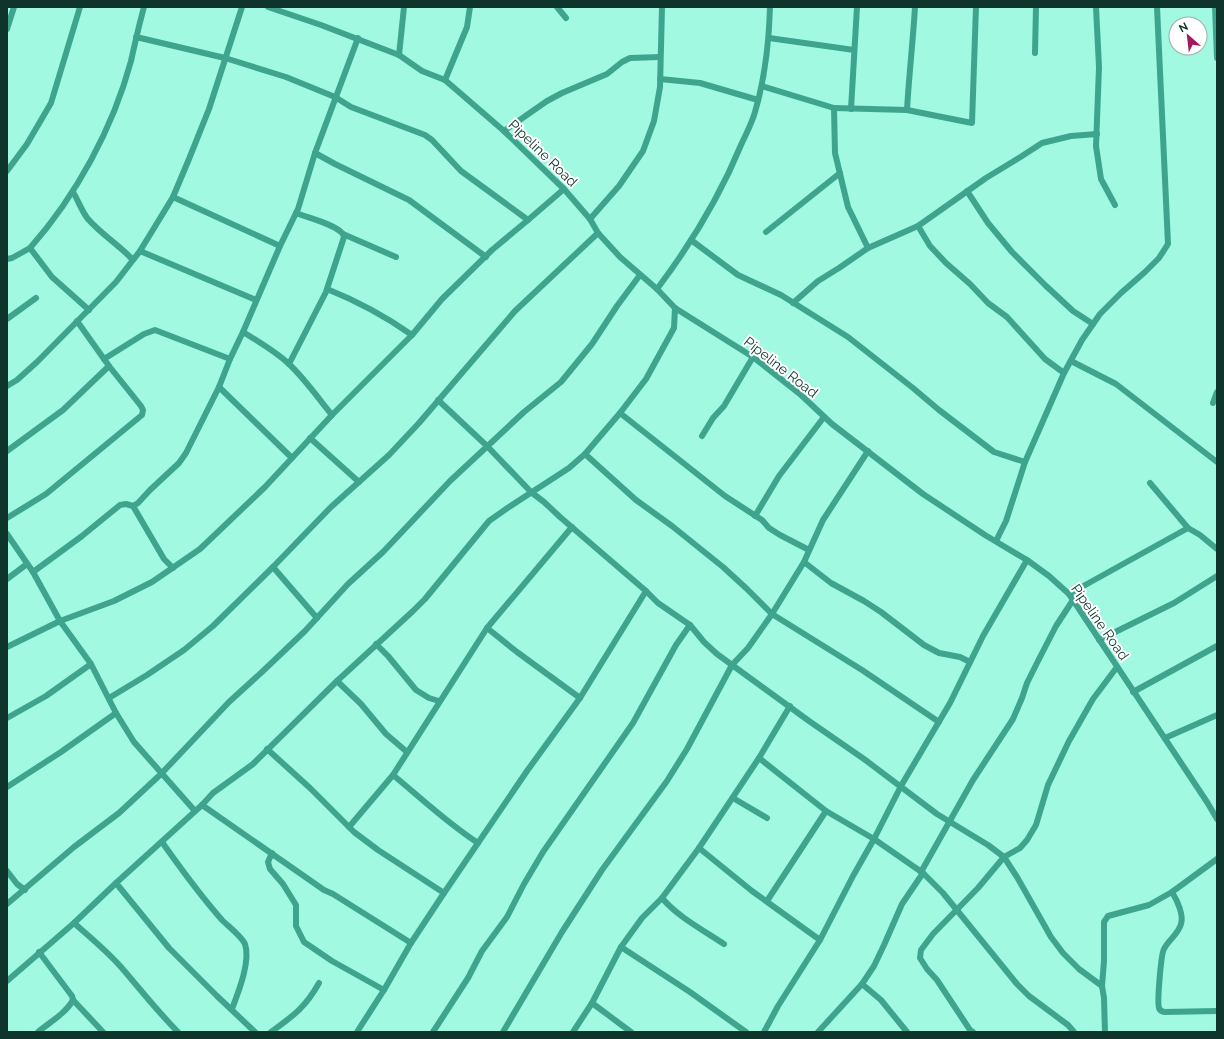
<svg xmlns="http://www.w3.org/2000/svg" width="1224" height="1039" font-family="Raleway,sans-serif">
	<rect width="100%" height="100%" fill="#a2f9e2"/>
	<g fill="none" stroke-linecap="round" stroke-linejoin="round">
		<g stroke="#3fa48e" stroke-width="6">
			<path d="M268,7L321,25L399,55L422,71L445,80L504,131L564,189L590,219L598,233L620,257L657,289L675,308L753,357L801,395L832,424L923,494L985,535L1027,560L1049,576L1069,594L1073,600L1207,802L1217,819"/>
			<path d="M557,7L566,18"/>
			<path d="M1096,7L1099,67L1096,146L1101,179L1115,205"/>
			<path d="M1215,7L1217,58"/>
			<path d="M7,29L14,7"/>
			<path d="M136,37L225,58L286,77L335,97L351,107L425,135L432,140L461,171L528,220"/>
			<path d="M769,38L854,50"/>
			<path d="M1035,53L1036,7"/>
			<path d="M399,55L404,7"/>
			<path d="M660,79L700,83L758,100"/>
			<path d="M445,80L467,27L470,7"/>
			<path d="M762,86L834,108L907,110L972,123L976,7"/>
			<path d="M834,108L835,153L848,207L868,248"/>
			<path d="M851,109L857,7"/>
			<path d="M907,110C909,75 913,41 915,7"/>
			<path d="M504,131L547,101L562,93L607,74L622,62L630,58L660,57"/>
			<path d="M315,153L335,164L409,200L486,257"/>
			<path d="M7,171L27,144L51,103L80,7"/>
			<path d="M967,191L988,223L1012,252L1045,285L1073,311L1093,324"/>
			<path d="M73,192C78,200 82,212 88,219C101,234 119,245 132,259"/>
			<path d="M173,197L280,246"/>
			<path d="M296,213C308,218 335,224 343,234L396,257"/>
			<path d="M590,219L619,186L643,151L654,121L660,87L662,7"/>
			<path d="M918,226L930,246L946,263L970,284L988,303L1007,317L1045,359L1064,373"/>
			<path d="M766,232L840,173"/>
			<path d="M691,240L738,275L781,295L848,337L913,388L939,410L994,452L1025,462"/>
			<path d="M140,251L256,300"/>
			<path d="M7,259L12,258L30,248"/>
			<path d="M327,289C357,301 385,316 412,335"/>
			<path d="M657,289C691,244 720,196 741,145C746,134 752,123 755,112C765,78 769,42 770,7"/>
			<path d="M793,303L818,281L839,268L868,248L918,226L986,178L1022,156L1042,143L1071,136L1097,134"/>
			<path d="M89,310L52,277L30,248C76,196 113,128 131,61C135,43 139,25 144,7"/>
			<path d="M7,319L36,298"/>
			<path d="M243,332C259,342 275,351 289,364C305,379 318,398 332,415"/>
			<path d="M104,359L144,334L155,330L230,359"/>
			<path d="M1071,361L1116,384L1217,462"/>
			<path d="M289,364L326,292L344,237L343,234"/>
			<path d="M7,386L17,380L37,362L116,282L140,251L173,197L189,159L209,109L242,7"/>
			<path d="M219,387L292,458"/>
			<path d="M438,400L487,446L531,492L544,502L560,517L646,591L658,603L690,625L704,642L717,654L809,721L864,759L937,814L988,845L1004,857L1017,877L1051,937L1063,953L1079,969L1102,986L1104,998L1105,1032"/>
			<path d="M1213,403L1217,392"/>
			<path d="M620,413L725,496L762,520L769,528L780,535L809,550"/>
			<path d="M702,436L713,418L724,406L753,357"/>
			<path d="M310,438L359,482"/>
			<path d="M7,451L63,410L109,366"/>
			<path d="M585,454L636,500L672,526L723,567L747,589L772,614L862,670L939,722"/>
			<path d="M1150,483L1188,528L1200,535L1217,549"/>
			<path d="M133,506L164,559L173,568"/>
			<path d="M755,516L779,476L824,417"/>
			<path d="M7,518L46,494L142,415L143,410L141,406L109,366L77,321"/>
			<path d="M7,534L33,572L60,621L91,664L116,713L134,742L195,811"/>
			<path d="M996,541L1006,521L1025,462L1064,373L1082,340L1100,314L1121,293L1145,272L1159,258L1168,244L1157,7"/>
			<path d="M804,562L831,583L864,601L881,612L924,645L939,653L960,657L970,662"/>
			<path d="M273,567L317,618"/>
			<path d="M33,572L82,536L120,505L126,504L133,506L138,503L150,490L179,463L186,453L219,387L230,359L243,332L280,246L298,209L315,153L358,38"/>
			<path d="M7,579L27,564"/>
			<path d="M1069,594L1188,528"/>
			<path d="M487,628L517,652L580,698"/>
			<path d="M1099,640L1174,603L1217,576"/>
			<path d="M376,644L388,656L416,690L429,698L439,701"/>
			<path d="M7,647L60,621L114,601L152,582L200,549L265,487L332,415L412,335L442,299L492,250L528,220L564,189"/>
			<path d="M337,681L361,704L386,734L407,752"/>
			<path d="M1133,692L1217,646"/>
			<path d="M109,698L147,675L184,650L213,626L273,567L331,507L389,455L419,423L515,311L598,233"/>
			<path d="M7,718L46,696L91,664"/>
			<path d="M1165,738L1217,715"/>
			<path d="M267,749L310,788L354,832L378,850L444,893"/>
			<path d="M759,758L826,811L874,839L923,873L943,893L1017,984L1029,996L1068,1025L1074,1032"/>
			<path d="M393,775C421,798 447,823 478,843"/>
			<path d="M7,787L61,752L116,713"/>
			<path d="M733,798L767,818"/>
			<path d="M202,805L324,890L333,894L411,943"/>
			<path d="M349,827L393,775L487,628L572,527"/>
			<path d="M162,842C181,869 200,895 222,920C228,926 242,937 245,944C251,961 238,993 232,1009"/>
			<path d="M699,848L752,891L820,940"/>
			<path d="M272,853L268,862L270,869L283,884L296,905V926L304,942L332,961L384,990"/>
			<path d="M1217,859L1172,892C1177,900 1184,915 1181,924C1178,935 1168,940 1164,949C1161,954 1157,1002 1159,1008C1160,1011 1161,1011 1164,1012L1217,1011"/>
			<path d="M7,871L17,884L25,890"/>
			<path d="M921,872L973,780L1013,719L1022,698L1027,683L1039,659L1056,626L1073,600"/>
			<path d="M116,883L169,948L217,996L255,1032"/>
			<path d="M662,898C678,917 703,930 724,944"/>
			<path d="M767,901L826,811"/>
			<path d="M7,904L74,847L119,813L161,774L229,702L263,671L305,631L348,584L383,552L450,481L524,412L561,382L592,344L617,306L640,275"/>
			<path d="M74,923C90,937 107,951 121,967C140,989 158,1012 178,1032"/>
			<path d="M621,947L690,992L746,1032"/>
			<path d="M39,952L72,996L73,1000L103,1032"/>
			<path d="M7,981L74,923L116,883L202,805L213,793L253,764L337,681L413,611L425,599L489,521L506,509L569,468L585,454L620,413L646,379L674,328L675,308"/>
			<path d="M862,984L881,1000L907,1032"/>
			<path d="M1102,986L1104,961V922L1108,916L1149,905L1172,892"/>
			<path d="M592,1003L631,1032"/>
			<path d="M38,1032C50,1022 66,1013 73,1000"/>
			<path d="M271,1032C293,1016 305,1008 319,983"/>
			<path d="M357,1032L384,990L411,943L444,893L527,771L580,698L646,591"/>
			<path d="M433,1032L468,978L482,951L507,917L524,884L543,852L633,723L676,645L690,625"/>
			<path d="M503,1032L562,932L602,870L667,781L687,749L732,665L748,648L772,614L804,562L823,520L868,451"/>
			<path d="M573,1032L592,1003L621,947L642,918L662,898L699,848L759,758L790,706"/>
			<path d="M764,1032L778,1006L820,940L853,876L874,839L901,786L950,703L983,636L1027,560"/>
			<path d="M818,1032L862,984L874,966L884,945L902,904L923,873"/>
			<path d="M973,1032L970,1030L937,980L927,969L920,958L921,950L933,934L978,888L1004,857L1020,848L1027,840L1036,825L1048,785L1069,741L1093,699L1117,667"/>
		</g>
	</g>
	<g text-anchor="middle" stroke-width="4" stroke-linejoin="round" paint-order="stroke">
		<g font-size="14" fill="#0e342b" stroke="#fff">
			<text transform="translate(543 153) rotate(44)" y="5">Pipeline Road</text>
			<text transform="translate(781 367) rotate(38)" y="5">Pipeline Road</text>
			<text transform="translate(1100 622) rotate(55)" y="5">Pipeline Road</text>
		</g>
	</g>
	<rect width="1224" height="1039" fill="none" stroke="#0e342b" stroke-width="16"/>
	<g transform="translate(1188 36) rotate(332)"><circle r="19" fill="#ffffff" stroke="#9faeaa"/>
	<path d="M0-3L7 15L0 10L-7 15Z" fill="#a41a62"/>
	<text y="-6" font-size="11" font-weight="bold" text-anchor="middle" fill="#0e342b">N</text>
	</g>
</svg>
